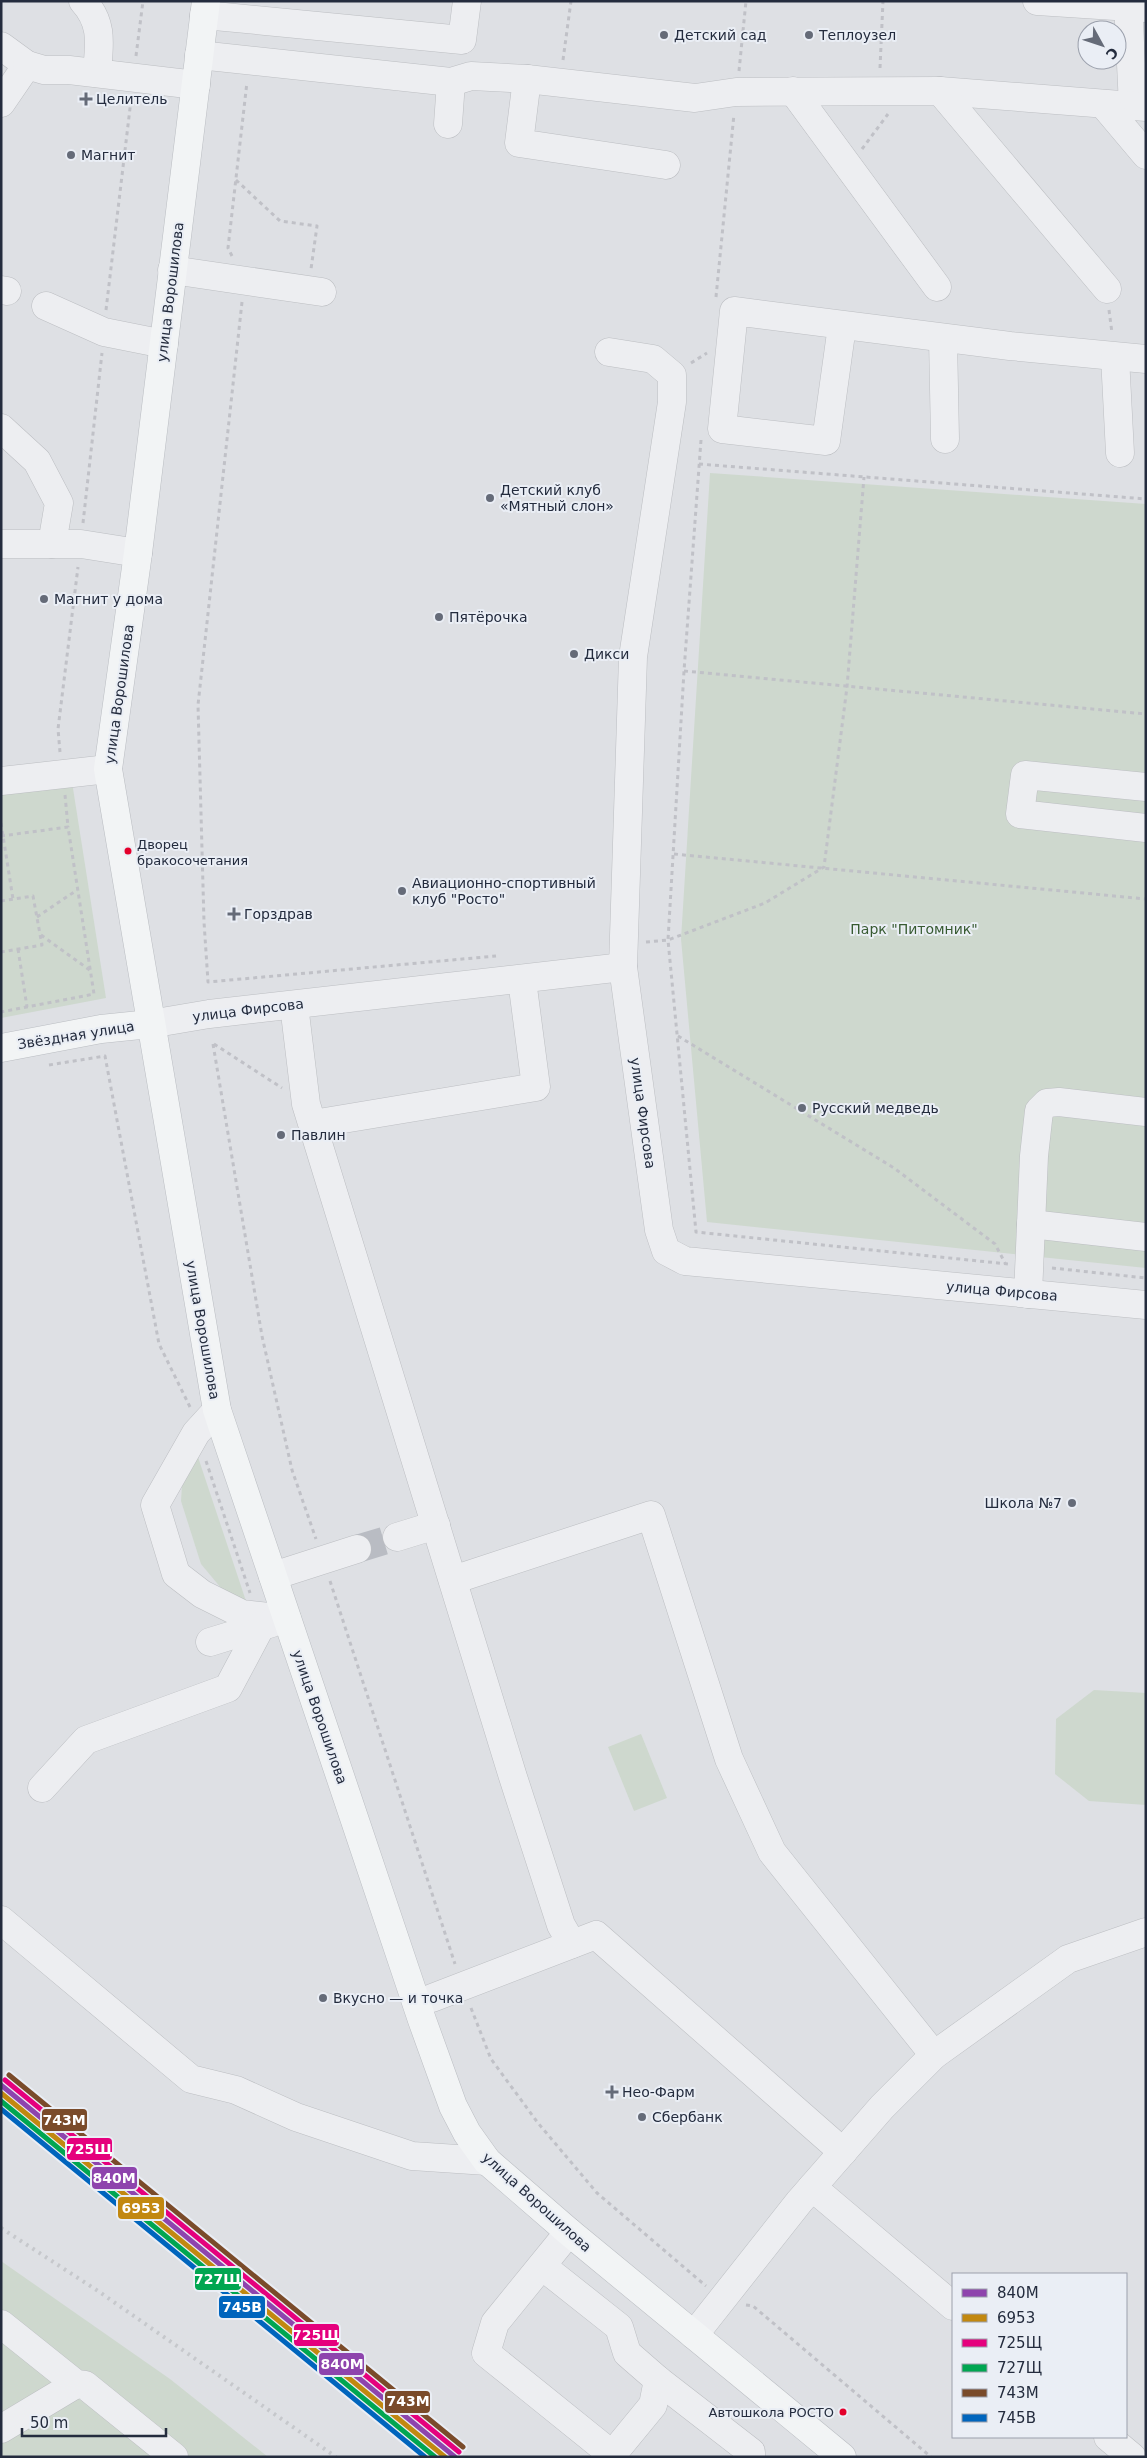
<svg xmlns="http://www.w3.org/2000/svg" width="1147" height="2458" font-family="'DejaVu Sans',sans-serif">
	<rect width="100%" height="100%" fill="#dee0e4"/>
	<g fill="#ced8ce">
		<path d="M710,473L1146,504V1268L707,1222L681,939Z"/>
		<path d="M72,782L106,998L1,1018V791Z"/>
		<path d="M198,1457L247,1604L226,1594L201,1564L181,1501L182,1485Z"/>
		<path d="M1094,1690L1146,1693V1805L1089,1801L1055,1774L1056,1719Z"/>
		<path d="M641,1734L667,1798L634,1811L608,1747Z"/>
		<path d="M1,2261L170,2379L268,2457H1Z"/>
	</g>
	<g fill="none" stroke-linecap="round" stroke-linejoin="round">
		<path stroke="#b9bcc3" stroke-width="28" stroke-dasharray="28 14" stroke-linecap="butt" d="M357,1549L397,1537"/>
		<g stroke="#bcbec2" stroke-width="29">
			<g id="minor">
				<path d="M83,1C104,24 99,45 97,73"/>
				<path d="M1037,1L1146,8"/>
				<path d="M1128,1L1133,106"/>
				<path d="M204,15L462,40L467,1"/>
				<path d="M1,46L27,65L1,103"/>
				<path d="M199,55L451,82L471,76L527,79L695,98L736,92L940,91L1146,107"/>
				<path d="M27,65L44,70H69L196,85"/>
				<path d="M527,79L519,143L666,165"/>
				<path d="M793,91L937,287"/>
				<path d="M940,91L1107,289"/>
				<path d="M1103,104L1146,155"/>
				<path d="M448,124L451,82"/>
				<path d="M172,270L322,292"/>
				<path d="M1,290L7,291"/>
				<path d="M46,306L104,332L164,344"/>
				<path d="M842,326L826,441L722,429L734,311L1010,346L1146,359"/>
				<path d="M943,338L945,439"/>
				<path d="M609,352L653,359L672,375V402L633,657L623,967L659,1230L666,1251L685,1261L1146,1305"/>
				<path d="M1115,357L1120,453"/>
				<path d="M1,428L37,461L59,503L52,544"/>
				<path d="M1,544H81L138,553"/>
				<path d="M1,781L108,769"/>
				<path d="M1146,787L1025,775L1020,814L1146,828"/>
				<path d="M294,1005L306,1104L513,1777L561,1925L572,1944"/>
				<path d="M150,1024L209,1014L623,967"/>
				<path d="M313,1124L536,1087L522,980"/>
				<path d="M1031,1224L1146,1237"/>
				<path d="M1028,1294L1034,1156L1039,1111L1047,1103L1059,1102L1146,1112"/>
				<path d="M217,1410L196,1433L155,1505L176,1574L202,1594L242,1614L287,1619"/>
				<path d="M397,1537L436,1525"/>
				<path d="M273,1576L357,1549"/>
				<path d="M453,1580L651,1515L729,1759L772,1852L934,2055"/>
				<path d="M210,1642L272,1623"/>
				<path d="M42,1788L86,1740L228,1688L261,1626"/>
				<path d="M1,1920L191,2079L236,2090L296,2117L412,2156L487,2161"/>
				<path d="M432,1998L596,1935L843,2152"/>
				<path d="M812,2187L953,2306"/>
				<path d="M569,2232L495,2323L486,2353L615,2457"/>
				<path d="M542,2266L619,2327L627,2353L658,2380L751,2452V2457"/>
				<path d="M1,2324L76,2384L85,2385L174,2457"/>
				<path d="M694,2335L799,2202L882,2107L934,2055L1068,1959L1146,1932"/>
				<path d="M1,2429L76,2384"/>
				<path d="M1108,2437L1132,2457"/>
				<path d="M612,2455L653,2405L658,2380"/>
			</g>
		</g>
		<g stroke="#babdc2" stroke-width="29">
			<g id="major">
				<path d="M206,1L138,553L108,769L217,1410L422,2020L453,2106L467,2133L487,2161L569,2232L842,2457"/>
				<path d="M1,1048L101,1029L150,1024"/>
			</g>
		</g>
		<g stroke="#c0c1c7" stroke-width="3" stroke-dasharray="4 4" stroke-linecap="butt">
			<path d="M136,56L143,1"/>
			<path d="M563,60L571,1"/>
			<path d="M880,68L883,1"/>
			<path d="M739,71L746,1"/>
			<path d="M862,149L888,114"/>
			<path d="M236,180L280,221L317,226L311,269"/>
			<path d="M232,256L228,248L247,82"/>
			<path d="M716,297L734,114"/>
			<path d="M242,302L198,705L204,922L208,982L496,956"/>
			<path d="M106,310L131,100"/>
			<path d="M1109,310L1112,333"/>
			<path d="M691,363L707,353"/>
			<path d="M701,440L684,671L668,940L696,1232L1008,1264"/>
			<path d="M699,464L1146,499"/>
			<path d="M83,523L102,353"/>
			<path d="M684,671L1146,714"/>
			<path d="M60,752L58,729L78,567"/>
			<path d="M65,795L68,827"/>
			<path d="M1,823L13,899"/>
			<path d="M1,836L68,827L94,994L1,1012"/>
			<path d="M674,854L1146,899"/>
			<path d="M1,901L33,896L42,945L1,952"/>
			<path d="M37,917L77,890"/>
			<path d="M41,935L91,971"/>
			<path d="M646,942L668,940L765,903L824,867L847,687L864,477"/>
			<path d="M18,949L27,1007"/>
			<path d="M678,1036L894,1168L995,1244L1005,1263"/>
			<path d="M213,1044L262,1336L292,1470L316,1539"/>
			<path d="M214,1044L282,1088"/>
			<path d="M49,1065L105,1056L159,1344L190,1407"/>
			<path d="M1052,1268L1146,1278"/>
			<path d="M206,1461L250,1593"/>
			<path d="M330,1581L455,1964"/>
			<path d="M471,2008L491,2059L538,2123L597,2193L706,2286"/>
			<path d="M746,2305L753,2306L931,2457"/>
		</g>
		<use href="#minor" stroke="#edeef1" stroke-width="28"/>
		<use href="#major" stroke="#f2f4f5" stroke-width="28"/>
		<path stroke="#c6c8cc" stroke-width="4" stroke-dasharray="2.5 5" stroke-linecap="butt" d="M1,2228L98,2291L336,2457"/>
		<g stroke="#eaeef5" stroke-width="9">
			<path id="rail-1" d="M1,2085L455,2457"/>
		</g>
		<g stroke="#eaeef5" stroke-width="9">
			<path id="rail-2" d="M1,2093L445,2457"/>
		</g>
		<g stroke="#eaeef5" stroke-width="9">
			<path id="rail-3" d="M5,2080L459,2452"/>
		</g>
		<g stroke="#eaeef5" stroke-width="9">
			<path id="rail-4" d="M1,2101L435,2457"/>
		</g>
		<g stroke="#eaeef5" stroke-width="9">
			<path id="rail-5" d="M9,2075L463,2447"/>
		</g>
		<g stroke="#eaeef5" stroke-width="9">
			<path id="rail-6" d="M1,2109L425,2457"/>
		</g>
		<use href="#rail-1" stroke="#8e44ad" stroke-width="5"/>
		<use href="#rail-2" stroke="#c28810" stroke-width="5"/>
		<use href="#rail-3" stroke="#e5007d" stroke-width="5"/>
		<use href="#rail-4" stroke="#00a651" stroke-width="5"/>
		<use href="#rail-5" stroke="#7a4b2a" stroke-width="5"/>
		<use href="#rail-6" stroke="#0065bd" stroke-width="5"/>
	</g>
	<g fill="#656b78" stroke="#eaeef5" stroke-width="2">
		<circle cx="664" cy="35" r="5"/>
		<circle cx="809" cy="35" r="5"/>
		<path d="M83.5 91.5h5v5h5v5h-5v5h-5v-5h-5v-5h5z"/>
		<circle cx="71" cy="155" r="5"/>
		<circle cx="490" cy="498" r="5"/>
		<circle cx="44" cy="599" r="5"/>
		<circle cx="439" cy="617" r="5"/>
		<circle cx="574" cy="654" r="5"/>
		<circle cx="402" cy="891" r="5"/>
		<path d="M231.5 906.5h5v5h5v5h-5v5h-5v-5h-5v-5h5z"/>
		<circle cx="802" cy="1108" r="5"/>
		<circle cx="281" cy="1135" r="5"/>
		<circle cx="1072" cy="1503" r="5"/>
		<circle cx="323" cy="1998" r="5"/>
		<path d="M609.5 2084.5h5v5h5v5h-5v5h-5v-5h-5v-5h5z"/>
		<circle cx="642" cy="2117" r="5"/>
	</g>
	<g fill="#e4002b" stroke="#eaeef5" stroke-width="2">
		<circle cx="128" cy="851" r="4.5"/>
		<circle cx="843" cy="2412" r="4.5"/>
	</g>
	<g text-anchor="middle" stroke-width="4" stroke-linejoin="round" paint-order="stroke">
		<g font-size="13" fill="#242c3e" stroke="#eaeef5" text-anchor="start">
			<text x="137" y="849">Дворец<tspan x="137" dy="16">бракосочетания</tspan></text>
			<text x="834" y="2417" text-anchor="end">Автошкола РОСТО</text>
		</g>
		<g font-size="14" fill="#242c3e" stroke="#eaeef5" text-anchor="start">
			<text x="674" y="40">Детский сад</text>
			<text x="819" y="40">Теплоузел</text>
			<text x="96" y="104">Целитель</text>
			<text x="81" y="160">Магнит</text>
			<text x="500" y="495">Детский клуб<tspan x="500" dy="16">«Мятный слон»</tspan></text>
			<text x="54" y="604">Магнит у дома</text>
			<text x="449" y="622">Пятёрочка</text>
			<text x="584" y="659">Дикси</text>
			<text x="412" y="888">Авиационно-спортивный<tspan x="412" dy="16">клуб "Росто"</tspan></text>
			<text x="244" y="919">Горздрав</text>
			<text x="812" y="1113">Русский медведь</text>
			<text x="291" y="1140">Павлин</text>
			<text x="1062" y="1508" text-anchor="end">Школа №7</text>
			<text x="333" y="2003">Вкусно — и точка</text>
			<text x="622" y="2097">Нео-Фарм</text>
			<text x="652" y="2122">Сбербанк</text>
		</g>
		<g font-size="14" fill="#242c3e" stroke="#eaeef5">
			<text transform="translate(170 292) rotate(-83)" y="5">улица Ворошилова</text>
			<text transform="translate(119 694) rotate(-82)" y="5">улица Ворошилова</text>
			<text transform="translate(248 1010) rotate(-7)" y="5">улица Фирсова</text>
			<text transform="translate(76 1035) rotate(-9)" y="5">Звёздная улица</text>
			<text transform="translate(643 1113) rotate(82)" y="5">улица Фирсова</text>
			<text transform="translate(1002 1291) rotate(5)" y="5">улица Фирсова</text>
			<text transform="translate(203 1330) rotate(80)" y="5">улица Ворошилова</text>
			<text transform="translate(320 1717) rotate(71)" y="5">улица Ворошилова</text>
			<text transform="translate(537 2202) rotate(42)" y="5">улица Ворошилова</text>
		</g>
		<g font-size="14" fill="#375a31" stroke="#eaeef5">
			<text x="914" y="934">Парк "Питомник"</text>
		</g>
	</g>
	<g stroke="#eaeef5" stroke-width="2">
		<rect x="41" y="2108" width="47" height="24" rx="5" fill="#7a4b2a"/>
		<rect x="66" y="2137" width="47" height="24" rx="5" fill="#e5007d"/>
		<rect x="91" y="2166" width="47" height="24" rx="5" fill="#8e44ad"/>
		<rect x="117" y="2196" width="48" height="24" rx="5" fill="#c28810"/>
		<rect x="194" y="2267" width="48" height="24" rx="5" fill="#00a651"/>
		<rect x="218" y="2295" width="48" height="24" rx="5" fill="#0065bd"/>
		<rect x="293" y="2323" width="47" height="24" rx="5" fill="#e5007d"/>
		<rect x="318" y="2352" width="47" height="24" rx="5" fill="#8e44ad"/>
		<rect x="384" y="2390" width="47" height="24" rx="5" fill="#7a4b2a"/>
	</g>
	<g font-size="14" text-anchor="middle" font-weight="bold" fill="#fff">
		<text x="64" y="2125">743М</text>
		<text x="89" y="2154">725Щ</text>
		<text x="114" y="2183">840М</text>
		<text x="141" y="2213">6953</text>
		<text x="218" y="2284">727Щ</text>
		<text x="242" y="2312">745В</text>
		<text x="316" y="2340">725Щ</text>
		<text x="342" y="2369">840М</text>
		<text x="408" y="2406">743М</text>
	</g>
	<rect width="1147" height="2458" fill="none" stroke="#242c3e" stroke-width="5"/>
	<rect x="952" y="2273" width="175" height="165" fill="#eaeef5" stroke="#9ba0ac"/>
	<rect x="962" y="2289" width="25" height="8" fill="#8e44ad" stroke="#9ba0ac"/>
	<text x="997" y="2298" font-size="15" fill="#242c3e">840М</text>
	<rect x="962" y="2314" width="25" height="8" fill="#c28810" stroke="#9ba0ac"/>
	<text x="997" y="2323" font-size="15" fill="#242c3e">6953</text>
	<rect x="962" y="2339" width="25" height="8" fill="#e5007d" stroke="#9ba0ac"/>
	<text x="997" y="2348" font-size="15" fill="#242c3e">725Щ</text>
	<rect x="962" y="2364" width="25" height="8" fill="#00a651" stroke="#9ba0ac"/>
	<text x="997" y="2373" font-size="15" fill="#242c3e">727Щ</text>
	<rect x="962" y="2389" width="25" height="8" fill="#7a4b2a" stroke="#9ba0ac"/>
	<text x="997" y="2398" font-size="15" fill="#242c3e">743М</text>
	<rect x="962" y="2414" width="25" height="8" fill="#0065bd" stroke="#9ba0ac"/>
	<text x="997" y="2423" font-size="15" fill="#242c3e">745В</text>
	<g transform="translate(1102 45) rotate(130)"><circle r="24" fill="#eaeef5" stroke="#9ba0ac"/>
	<path d="M0-4L9 19L0 12L-9 19Z" fill="#656b78"/>
	<text y="-8" font-size="14" font-weight="bold" text-anchor="middle" fill="#242c3e">С</text>
	</g>
	<path d="M22 2428v8h144v-8" fill="none" stroke="#242c3e" stroke-width="2.5"/>
	<text x="30" y="2428" font-size="15" fill="#242c3e" stroke="#eaeef5" stroke-width="4" paint-order="stroke">50 m</text>
</svg>
